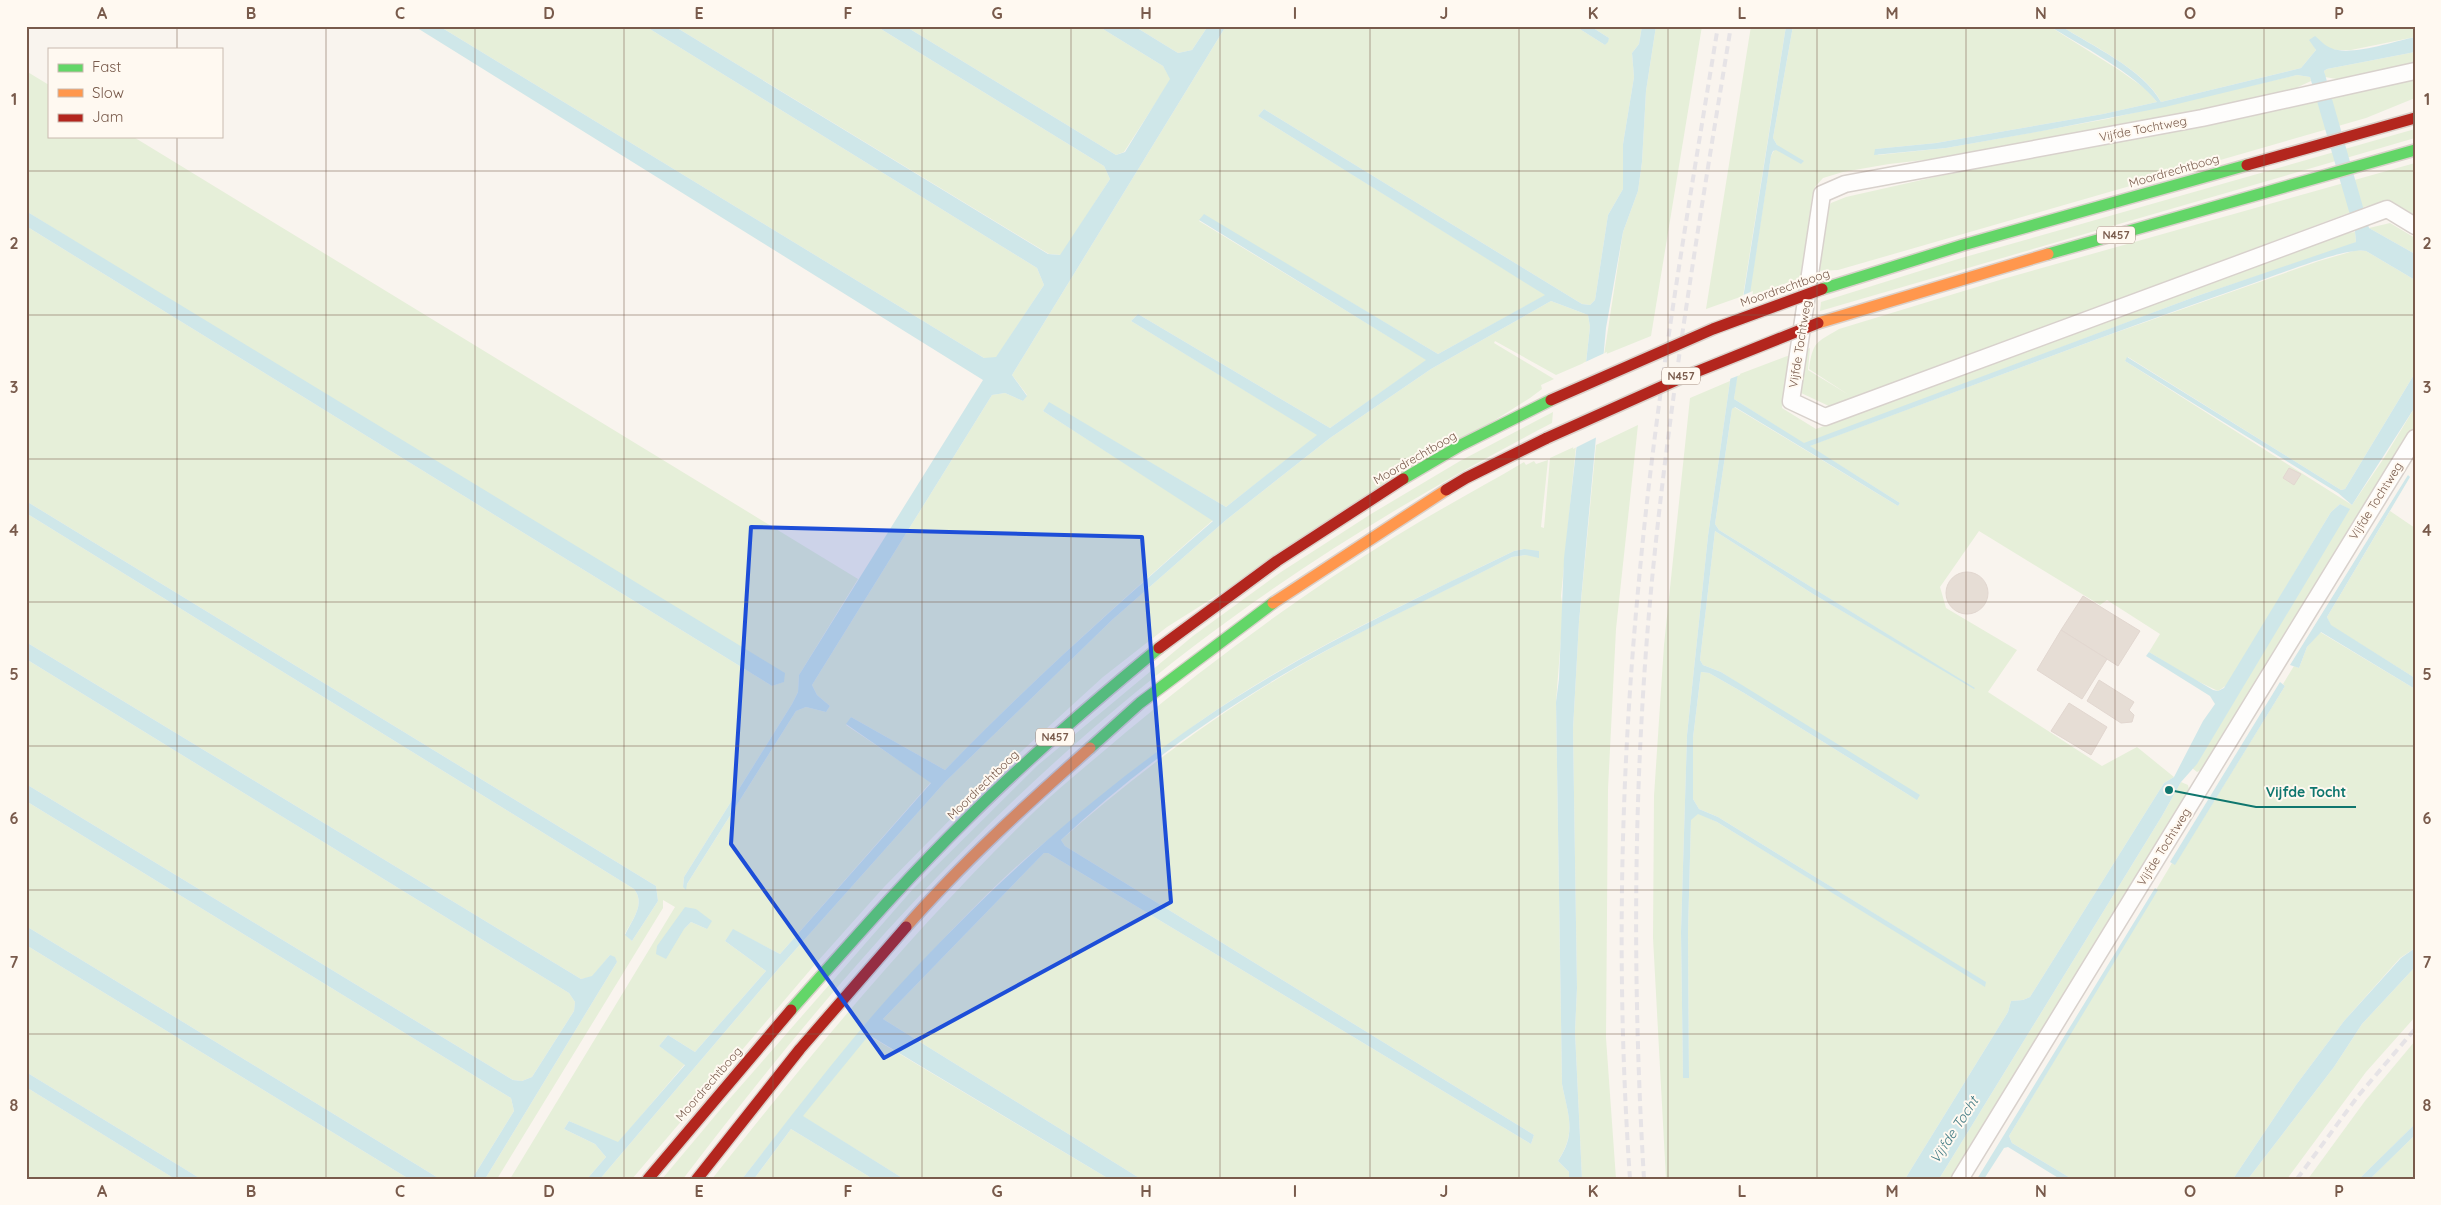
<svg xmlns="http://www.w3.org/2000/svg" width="2441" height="1205" font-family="Quicksand,sans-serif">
	<rect width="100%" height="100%" fill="#f9f4ee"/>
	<g fill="#e6efd9" fill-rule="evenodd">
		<path d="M439,26H645L1037,268L1044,285L996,358H984Z"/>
		<path d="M674,26H876L1104,166L1110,179L1061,255L1049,254Z"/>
		<path d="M905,26H1098L1163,66L1171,79L1124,152L1116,155Z"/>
		<path d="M1134,26H1208L1192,50L1178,53Z"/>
		<path d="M1226,26H1575L1605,45L1609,38L1590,26H1642L1639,44L1632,53L1634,77L1623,144V189L1608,215L1595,300L1590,305L1582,304L1264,109L1258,116L1546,295L1438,354L1204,215L1199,221L1427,360L1330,428L1138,314L1131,321L1318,435L1226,507L1049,403L1043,411L1213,520C1121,601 1030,682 945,770L851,717L846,725L931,782L780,954L733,930L725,941L766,971L695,1052L668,1035L659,1046L685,1064L618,1143L569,1121L564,1129L595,1144L606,1157L587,1179H510L675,907L663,900V908L497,1179H485L617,962L610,955L592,977L581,979L26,642V513L634,889C646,904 632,920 625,934L632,941L658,901L656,886L26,501V226L772,686L783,682L26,211V71L49,85V136H132L858,579L799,675L798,692L792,704L684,877L683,887L687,884L796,711L806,707L826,712L830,706L817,695L812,685L992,395L1005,393L1023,401L1027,395L1012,375ZM696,909L707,929L691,922L684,929L666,959Z"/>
		<path d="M1656,26H1702L1651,336L1604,355L1623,232L1638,191L1642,162L1646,91Z"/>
		<path d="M1751,26H1786L1743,296L1706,309Z"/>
		<path d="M1793,26H2049L2119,70L2146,89L2157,102L2103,114L1936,143L1875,149L1878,155L1946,148L2107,119L2297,75L2310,77L2311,81L2298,87L2297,91L1951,157L1889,164L1843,172L1823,178L1815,187L1812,197L1801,278L1749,296L1771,156L1777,145L1773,138Z"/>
		<path d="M2061,26H2283L2287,29L2289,26H2415V37L2351,50H2337L2314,46L2316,50L2301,68L2161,102C2145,70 2091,45 2061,26Z"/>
		<path d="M2415,52V63L2342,80L2325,77L2324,71L2327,69Z"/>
		<path d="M2415,80V98L2366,118L1838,270L1817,271L1826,211L1831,203L1846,197L1997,163L2161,133Z"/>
		<path d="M2415,129V138L1820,311L1821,302L1958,259Z"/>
		<path d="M2415,163V215L2392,203L2367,206L1831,407L1799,392L1805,351L1810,348L1808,370L1849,395L1809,369C1813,341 1816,343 1839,329L2003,279Z"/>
		<path d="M2390,223L2415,238V254L2369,228Z"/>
		<path d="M2355,232L2356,242L2350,245L2197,296L1804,444L1734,399L1737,375L1790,355L1782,408L1816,429L2334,235Z"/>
		<path d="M2357,250L2366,251L2415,280V373L2345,489L2341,490L2128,357L2125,361L2352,505L2384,458L2415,407V427L2206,768L2197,772L2192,768L2197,763L2349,509L2340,504L2331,512L2227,685L2218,691L2191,678L2149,652L2160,634L2107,600L2100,605L1979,531L1940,587L1946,608L2017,650L1988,692L2102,766L2137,747L2174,777L2164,783L2030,997L2023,1000L2011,1001L2008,1012L1905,1179H1666L1653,938L1654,796L1664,645L1690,398L1730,381L1708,536L1687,735L1681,932L1683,1077L1689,1078L1688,932L1691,819L1698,813L1717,822L1985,986V982L1718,817L1699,809L1693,799V738L1701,672L1709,673L1744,693L1917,800L1721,672L1703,665L1700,660L1715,531L1813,594L1974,688L1719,530L1715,524L1732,409L1734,407L1898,506L1900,503L1809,446L2103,337L2319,261Z"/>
		<path d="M1551,301L1588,315L1590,327L1586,362L1556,375L1495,341L1494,343L1554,379L1541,385L1542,389L1530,398L1167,627L1103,677L981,788L884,887L817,962L632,1179H600L780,967L945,782L1112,620L1226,520L1330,438L1431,369Z"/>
		<path d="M1553,412L1552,423C1398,503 1251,594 1118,707C953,845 813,1008 683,1179H662L725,1104L913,889L1038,765L1193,636L1281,572L1371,514L1460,461Z"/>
		<path d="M1638,425L1616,629L1608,789L1606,1038L1616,1179H1582L1575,1032L1577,988L1573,729L1579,622L1596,445Z"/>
		<path d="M1576,446L1561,596L1563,611L1556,702L1562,1084C1568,1115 1577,1132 1558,1161L1569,1172V1179H1141L883,1019L1044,853H1048L1531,1144L1534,1135L1065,846L1061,840C1128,781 1200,726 1277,679C1352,633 1434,597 1512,557L1526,555L1524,549L1514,551C1407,603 1297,653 1199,722C1170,743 1143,766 1115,788C1077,817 1039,845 1005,877C908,969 825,1074 742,1179H712C813,1051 917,926 1034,812C1063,784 1095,759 1125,733C1211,661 1301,595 1396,536C1438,510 1482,487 1524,462L1526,465L1534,461L1536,464L1548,460L1541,527L1544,528L1550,458Z"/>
		<path d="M2390,511L2415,528V678L2330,625L2327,617Z"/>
		<path d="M2320,632L2415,689V948L2400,958L2344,1021L2296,1085L2233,1179H2072L2012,1143L2009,1136L2172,863L2175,864L2285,686L2283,684L2294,666L2299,668L2307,647Z"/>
		<path d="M26,659L569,993L575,1002L574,1011L532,1077L522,1081L513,1080L26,784Z"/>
		<path d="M2181,782L2188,785L2189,790L1953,1179H1939L2162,816Z"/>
		<path d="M26,801L511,1098L514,1111L472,1179H440L26,926Z"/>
		<path d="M26,945L409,1179H201L26,1072Z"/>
		<path d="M2415,967V1017L2366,1072L2287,1179H2248L2334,1067L2362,1024Z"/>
		<path d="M868,1035L1109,1179H904L802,1116Z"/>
		<path d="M2415,1041V1124L2359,1179H2308L2365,1101Z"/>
		<path d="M26,1087L175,1179H26Z"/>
		<path d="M791,1129L873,1179H754Z"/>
		<path d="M2415,1135V1179H2370Z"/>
	</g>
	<g fill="#cfe7e9">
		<path d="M414,26H439L984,358L996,357L1044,285L1037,268L645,26H674L1048,254L1060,255L1110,179L1104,166L876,26H905L1116,155L1125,152L1170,79L1163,66L1098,26H1134L1178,53L1192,50L1208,26H1226L1012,375L1027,396L1023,401L1005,393L992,395L812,685L817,695L830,706L826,712L806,707L796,711L687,884L686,890L683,887L684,877L792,704L798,692L799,675L983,380Z"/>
		<path d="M1575,26H1590L1609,38L1608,42L1605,45Z"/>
		<path d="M1642,26H1656L1646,91L1642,162L1638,191L1623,232L1606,328L1579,622L1573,729L1577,988L1575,1032L1582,1179H1569V1172L1558,1161C1577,1133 1568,1115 1562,1084L1556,702L1559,679L1564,558L1590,327L1588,315L1551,301L1431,369L1330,438L1226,520L1112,620L945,782L780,967L600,1179H587L606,1157L595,1144L564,1129L569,1121L618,1142L685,1065L659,1046L668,1035L695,1052L766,971L725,941L733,929L780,954L931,783L846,724L851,717L945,770C1030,682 1121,601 1213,521L1043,411L1049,402L1226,507L1317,435L1131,321L1138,314L1330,428L1426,360L1199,220L1204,214L1438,354L1545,295L1258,116L1264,109L1582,304L1590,305L1595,300L1608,215L1623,189V144L1634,77L1632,53L1639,44Z"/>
		<path d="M1786,26H1793L1773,138L1777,145L1804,161L1801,164L1776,150L1773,151L1771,156L1734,399L1804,443L2197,296L2356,242L2355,232L2310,77L2297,75L2165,107L2042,131L1946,148L1874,155L1875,149L1936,143L2103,114L2157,102C2137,75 2079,44 2049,26H2061C2092,46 2143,69 2161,102L2301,68L2316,50L2309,40L2315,36C2320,40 2325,46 2331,48C2349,57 2395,41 2415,37V52L2327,69L2324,71L2369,228L2415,254V280L2366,251C2348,246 2275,276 2254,283C2105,335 1958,391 1810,446L1900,503L1898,506L1735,407L1732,409L1715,524L1719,530L1975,688L1974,689L1813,594L1715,531L1700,660L1703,665L1721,672L1920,795L1917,800L1744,693L1709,673L1701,672L1693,738V799L1699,809L1718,817L1986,982L1985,987L1717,822L1698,814L1691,820L1688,932L1689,1078H1683L1681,932L1687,735L1708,536L1730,381Z"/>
		<path d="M26,211L785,673L784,682L772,686L26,226Z"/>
		<path d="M2127,357L2341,490L2345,489L2415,373V407L2352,505L2338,493L2125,361Z"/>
		<path d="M2408,475L2410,477L2327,617L2331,625L2415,678V689L2321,632L2307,647L2299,668L2290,665Z"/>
		<path d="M26,501L656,886L658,901L632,941L625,935C632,920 646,904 634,889L26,513Z"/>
		<path d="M2340,504L2350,509L2197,764L2181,782L2162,816L1939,1179H1905L2008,1012L2011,1001L2023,1000L2030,997L2164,783L2174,777L2203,721L2215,704L2210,696L2146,656L2149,652L2213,690L2218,691L2224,688L2331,512Z"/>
		<path d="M1524,549L1539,551V558L1526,555L1512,557C1452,588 1389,617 1329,649C1234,700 1140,765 1061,840L1065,846L1534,1135L1531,1144L1048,853H1044L883,1019L1141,1179H1109L869,1035L803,1116L904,1179H873L791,1129L754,1179H742C792,1115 841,1050 895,990C986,890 1087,799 1199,722C1298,654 1406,603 1514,551Z"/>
		<path d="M26,642L581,979L592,976L610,955L615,957L617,962L485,1179H472L514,1111L511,1098L26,801V784L513,1080L522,1081L532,1077L574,1011L575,1002L569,993L26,659Z"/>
		<path d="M2280,682L2285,686L2175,865L2170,862Z"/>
		<path d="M2155,888L2158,890L2009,1136L2012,1143L2072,1179H2060L2008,1147L2004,1148L1984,1179H1977Z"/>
		<path d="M685,907L696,909L712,921L707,929L691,922L684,929L666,959L656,954L657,946Z"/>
		<path d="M26,926L440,1179H409L26,945Z"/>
		<path d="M2415,948V967L2362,1024L2334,1067L2248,1179H2233L2296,1085L2344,1021L2401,958Z"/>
		<path d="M26,1072L201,1179H175L26,1087Z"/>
		<path d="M2415,1124V1135L2370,1179H2359Z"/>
	</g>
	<g fill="#f9f4ee">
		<path d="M1753,291L1740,375L1727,380L1741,296Z"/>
		<path d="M1607,352L1599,436L1573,449L1583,363Z"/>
	</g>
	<g fill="#e6ddd5" stroke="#e2d7d0">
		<path d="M2289,468L2301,474L2294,485L2283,478Z"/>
		<circle cx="1967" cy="593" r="21"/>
		<path d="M2083,596L2140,631L2118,666L2061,630Z"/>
		<path d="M2061,630L2107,659L2082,699L2037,670Z"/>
		<path d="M2099,680L2134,702L2129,710L2134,715L2132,722L2121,723L2087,701Z"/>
		<path d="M2069,703L2107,727L2091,755L2051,731Z"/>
	</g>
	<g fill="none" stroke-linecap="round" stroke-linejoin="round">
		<g stroke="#d8d1cc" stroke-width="19">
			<g id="street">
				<path d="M2415,71L2202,118L1845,184L1822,194L1791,401L1825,417L2387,209L2415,226"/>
				<path d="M1960,1179L2415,438"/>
			</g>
		</g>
		<g stroke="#dad1cb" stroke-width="14">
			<g id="fast">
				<path d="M2048,254L2415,150"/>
				<path d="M1822,289L1963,245L2247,165"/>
				<path d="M1403,479L1461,445L1551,400"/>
				<path d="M1090,748L1140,703L1273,603"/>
				<path d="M791,1010C848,946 905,880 966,820C1027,759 1092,703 1159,648"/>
			</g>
		</g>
		<g stroke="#dad1cb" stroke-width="14">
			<g id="slow">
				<path d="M1818,323L2048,254"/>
				<path d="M1273,603L1446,490"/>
				<path d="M906,927C962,863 1026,805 1090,748"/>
			</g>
		</g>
		<g stroke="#dad1cb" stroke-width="14">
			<g id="jam">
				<path d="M2247,165L2415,118"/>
				<path d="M1446,490L1466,478L1547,438"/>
				<path d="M1159,648L1277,561L1403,479"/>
				<path d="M648,1179L791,1010"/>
				<path d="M697,1179L800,1049L906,927"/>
			</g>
		</g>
		<use href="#street" stroke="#fefdfc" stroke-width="16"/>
		<use href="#fast" stroke="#63d668" stroke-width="11"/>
		<use href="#slow" stroke="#ff974d" stroke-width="11"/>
		<use href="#jam" stroke="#b3261e" stroke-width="11"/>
		<g stroke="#e6e3e6" stroke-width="4" stroke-dasharray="8 5" stroke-linecap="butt">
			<path d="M1630,1179C1616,980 1620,778 1639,580C1656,394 1688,210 1718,26"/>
			<path d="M1644,1179C1632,979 1633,779 1652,580C1670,394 1701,210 1731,26"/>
			<path d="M2297,1179L2358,1096L2415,1029"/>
		</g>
		<g stroke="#dad1cb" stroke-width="14" stroke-linecap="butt">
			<g id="jam-bridge">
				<path d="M1551,400L1713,329L1822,289"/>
				<path d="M1547,438L1681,378L1818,323"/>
			</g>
		</g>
		<use href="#jam-bridge" stroke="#b3261e" stroke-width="11"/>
	</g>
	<path fill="#1d4ed8" fill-opacity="0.2" stroke="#1d4ed8" stroke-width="4" stroke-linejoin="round" d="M751,527L1142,537L1171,902L884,1058L731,844Z"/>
	<path fill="none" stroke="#795b4c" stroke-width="1" stroke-opacity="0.55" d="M177,26V49M326,26V1179M475,26V1179M624,26V1179M773,26V1179M922,26V1179M1071,26V1179M1220,26V1179M1370,26V1179M1519,26V1179M1668,26V1179M1817,26V1179M1966,26V1179M2115,26V1179M2264,26V1179M177,136V1179M26,171H2415M26,315H2415M26,459H2415M26,602H2415M26,746H2415M26,890H2415M26,1034H2415"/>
	<g text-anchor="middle" stroke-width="4" stroke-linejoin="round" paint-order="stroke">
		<g fill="#fff9f1" stroke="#a18a7e" stroke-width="1">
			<rect x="2097" y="226.5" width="38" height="17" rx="4"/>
			<rect x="1662" y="367.5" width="38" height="17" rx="4"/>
			<rect x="1036" y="728.5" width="38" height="17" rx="4"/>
		</g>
		<g font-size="11" font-weight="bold" fill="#795b4c">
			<text x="2116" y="239">N457</text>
			<text x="1681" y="380">N457</text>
			<text x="1055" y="741">N457</text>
		</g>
		<g font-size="12" fill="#795b4c" stroke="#fff9f1">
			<text transform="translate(2143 129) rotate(-11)" y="4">Vijfde Tochtweg</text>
			<text transform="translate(2174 171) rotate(-16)" y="4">Moordrechtboog</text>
			<text transform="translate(1785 288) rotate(-19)" y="4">Moordrechtboog</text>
			<text transform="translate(1800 344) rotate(-81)" y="4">Vijfde Tochtweg</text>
			<text transform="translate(1415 458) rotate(-30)" y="4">Moordrechtboog</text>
			<text transform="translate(2376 501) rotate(-58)" y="4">Vijfde Tochtweg</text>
			<text transform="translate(983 785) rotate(-44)" y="4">Moordrechtboog</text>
			<text transform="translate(2164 847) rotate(-58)" y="4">Vijfde Tochtweg</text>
			<text transform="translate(709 1084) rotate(-49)" y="4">Moordrechtboog</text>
		</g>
		<g font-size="14" font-style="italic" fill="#427b84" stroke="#fff9f1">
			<text transform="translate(1954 1130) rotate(-57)" y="5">Vijfde Tocht</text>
		</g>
	</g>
	<path fill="none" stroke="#0f766e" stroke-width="2" d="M2169 790L2256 807H2356"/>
	<circle fill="#0f766e" stroke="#fff9f1" stroke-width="2" cx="2169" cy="790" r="5"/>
	<g font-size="14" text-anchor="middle" font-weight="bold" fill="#0f766e" stroke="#fff9f1" stroke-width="4" stroke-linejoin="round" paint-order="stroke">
		<text x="2306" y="797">Vijfde Tocht</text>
	</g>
	<rect width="2441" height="1205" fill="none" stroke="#fff9f1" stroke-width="55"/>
	<rect x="48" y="48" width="175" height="90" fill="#fff9f1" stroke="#c9baaf"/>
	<rect x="58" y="64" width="25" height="8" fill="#63d668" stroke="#c9baaf"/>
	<text x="92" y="72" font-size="15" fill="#795b4c">Fast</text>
	<rect x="58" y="89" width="25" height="8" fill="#ff974d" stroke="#c9baaf"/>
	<text x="92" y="98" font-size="15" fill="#795b4c">Slow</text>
	<rect x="58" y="114" width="25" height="8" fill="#b3261e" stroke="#c9baaf"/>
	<text x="92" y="122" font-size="15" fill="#795b4c">Jam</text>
	<rect x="28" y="28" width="2386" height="1150" fill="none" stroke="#795b4c" stroke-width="2"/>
	<g font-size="16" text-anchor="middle" font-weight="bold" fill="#795b4c">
		<text x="102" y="19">A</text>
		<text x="251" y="19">B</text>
		<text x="400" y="19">C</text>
		<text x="549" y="19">D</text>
		<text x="699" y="19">E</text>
		<text x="848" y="19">F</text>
		<text x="997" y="19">G</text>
		<text x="1146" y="19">H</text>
		<text x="1295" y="19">I</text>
		<text x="1444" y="19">J</text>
		<text x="1593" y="19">K</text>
		<text x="1742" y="19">L</text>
		<text x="1892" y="19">M</text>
		<text x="2041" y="19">N</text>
		<text x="2190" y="19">O</text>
		<text x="2339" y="19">P</text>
		<text x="14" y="105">1</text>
		<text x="2427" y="105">1</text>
		<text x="14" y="249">2</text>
		<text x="2427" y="249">2</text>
		<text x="14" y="393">3</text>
		<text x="2427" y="393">3</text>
		<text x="14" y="536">4</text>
		<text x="2427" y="536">4</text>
		<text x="14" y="680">5</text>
		<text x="2427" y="680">5</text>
		<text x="14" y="824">6</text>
		<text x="2427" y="824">6</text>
		<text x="14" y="968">7</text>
		<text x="2427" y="968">7</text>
		<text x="14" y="1111">8</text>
		<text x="2427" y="1111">8</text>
		<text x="102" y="1197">A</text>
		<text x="251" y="1197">B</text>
		<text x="400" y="1197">C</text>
		<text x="549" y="1197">D</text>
		<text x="699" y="1197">E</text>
		<text x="848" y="1197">F</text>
		<text x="997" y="1197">G</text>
		<text x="1146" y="1197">H</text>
		<text x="1295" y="1197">I</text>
		<text x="1444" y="1197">J</text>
		<text x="1593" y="1197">K</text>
		<text x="1742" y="1197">L</text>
		<text x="1892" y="1197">M</text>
		<text x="2041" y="1197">N</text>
		<text x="2190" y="1197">O</text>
		<text x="2339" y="1197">P</text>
	</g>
</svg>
